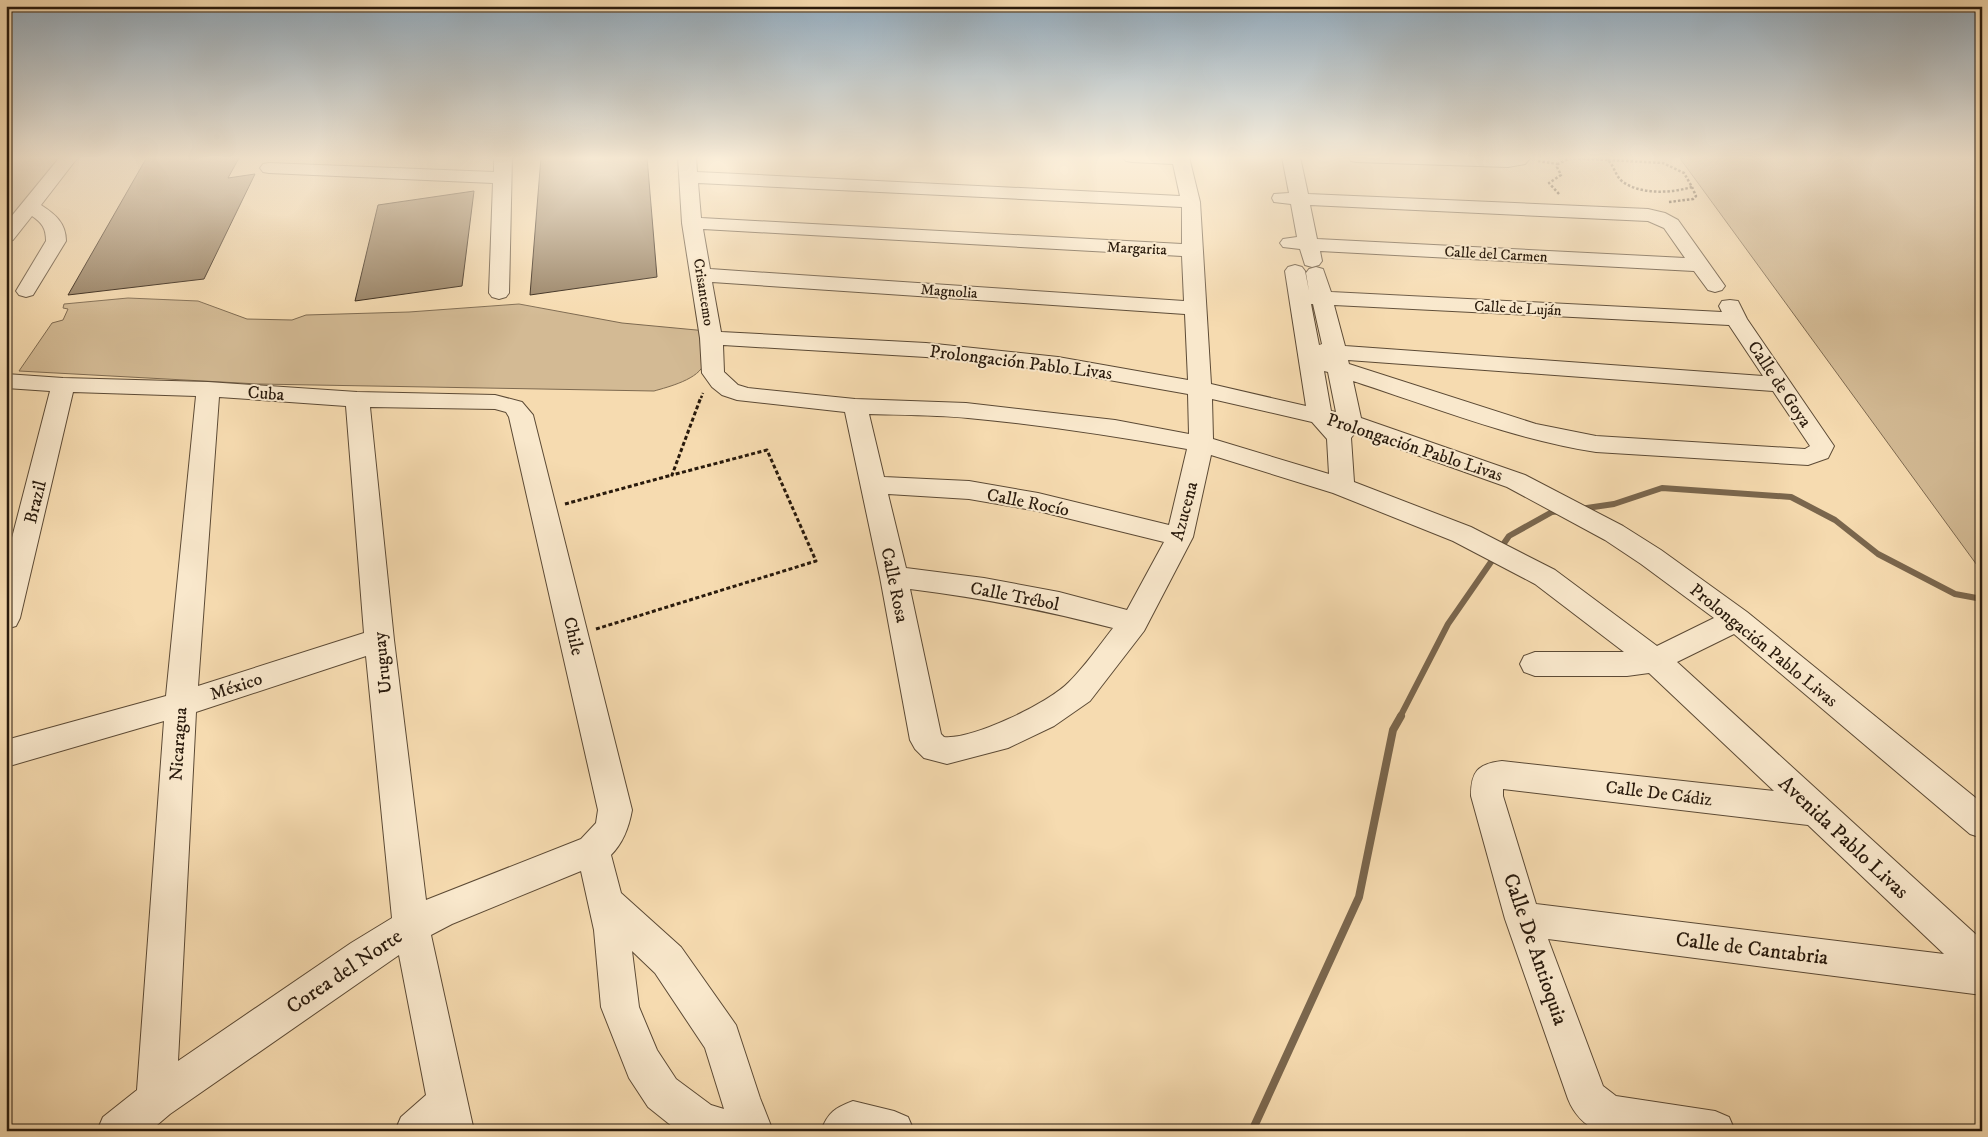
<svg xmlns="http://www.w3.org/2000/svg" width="1988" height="1137" font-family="'IM FELL DW Pica',serif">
	<rect width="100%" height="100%" fill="#f6dbb0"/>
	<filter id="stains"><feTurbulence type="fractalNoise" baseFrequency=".004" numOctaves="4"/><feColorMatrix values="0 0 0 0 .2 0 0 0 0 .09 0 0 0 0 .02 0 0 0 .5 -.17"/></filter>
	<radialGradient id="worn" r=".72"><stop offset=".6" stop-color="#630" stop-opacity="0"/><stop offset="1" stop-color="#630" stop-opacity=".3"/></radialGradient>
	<g fill="#d3ba94" stroke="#7e6a50">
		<path d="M6,157H62L6,234Z"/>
		<path d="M1679,157H1982V572Z"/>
		<path d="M128,298L198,301L247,319L292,320L306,315L409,312L519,304L622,323L707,331C706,341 706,353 704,363C700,379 668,387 654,391L258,384L19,371L52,323L63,320L68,309L63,308L64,304Z"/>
	</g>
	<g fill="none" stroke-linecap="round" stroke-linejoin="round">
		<g stroke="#7a664d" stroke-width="6">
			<path d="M1580,509L1614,504L1662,488L1791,497L1835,520L1878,554L1955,594L1982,599"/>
			<path d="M1400,717L1448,624L1509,536L1552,512L1560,511"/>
		</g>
		<path stroke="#7a664d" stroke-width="8" d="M1252,1131L1359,897L1393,730L1401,716"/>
	</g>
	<g fill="#947e61" stroke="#291a0c">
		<path d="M147,157L239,158L228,178L255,174L204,279L68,295Z"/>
		<path d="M541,157H647L657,277L530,295Z"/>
		<path d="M474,191L462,286L355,301L378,205Z"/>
	</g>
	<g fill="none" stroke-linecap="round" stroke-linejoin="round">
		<g stroke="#5c4a35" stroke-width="2">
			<g id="minor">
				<path d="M60,157H78L41,205C55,214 66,223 66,241L33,295L26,297L19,295L16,291L46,241C46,228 42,223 32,216L13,240L6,242V223Z"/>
				<path d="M494,157H512L509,293L506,297L499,299L492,297L489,293L493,183L269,173L263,172L260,168L263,164L269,163L494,172Z"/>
				<path d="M678,157H696L697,172L1180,196L1173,164L1132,162L1126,161L1123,157H1189L1200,202L1211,384L1306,406L1285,271L1288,267L1295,265L1302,267L1305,271L1309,291L1306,273L1309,269L1316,267L1323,269L1331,292L1722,312L1719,306L1722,301L1730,300L1738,301L1747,319L1834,446L1828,458L1808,465L1596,452C1513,439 1433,407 1353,381L1361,418L1525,475L1623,526L1661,550L1747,612L1982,803V838L1970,834L1734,634L1677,662L1982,940V995L1548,939L1603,1086L1616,1096L1715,1111L1729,1117L1735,1131H1598C1583,1124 1574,1114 1568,1099L1505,919L1471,796C1471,772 1477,764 1502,761L1774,791L1649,673L1627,676H1535L1524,672L1520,664L1524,656L1535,652H1624L1535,584L1453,541L1333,493L1211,455L1193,537L1144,631L1090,701L1054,726L1008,748L947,764L924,758L915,749L910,740L880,577L845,412L737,400L722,395L712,387L702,373L700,338L682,223ZM698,183L1182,207V244L701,218ZM703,229L1182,256L1184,301L710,269ZM712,282L1185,314L1188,380L1058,357L926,343L721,332ZM1311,304H1313L1322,344L1319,345ZM1334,305L1729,325L1763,376L1345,346ZM723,345L926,357L1058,371L1188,394L1189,434L1115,420L966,403L855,399L748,388L738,385L724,372ZM1348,360L1773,391L1810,446L1805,449L1596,436L1536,424L1349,364ZM1324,371L1328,372L1336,412L1331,411ZM1212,399L1312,422L1327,439L1329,474L1213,439ZM869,414C902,415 935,415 968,418C1042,425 1115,436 1187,449L1169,525L1038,493L969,481L884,477ZM1355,433L1507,487L1605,540L1641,564L1714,618L1657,646L1555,570L1471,527L1354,482L1351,438ZM888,494L969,499L1038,511L1164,542L1127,610L1059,592L984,578L906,568ZM910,589C981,598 1044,610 1113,628C1099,646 1085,666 1069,682C1049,703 972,740 944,737L941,734ZM1503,789L1808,825L1944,954L1536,904L1503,796Z"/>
				<path d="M1282,157H1300L1308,194L1648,209L1665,213L1678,220L1725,286L1722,290L1715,292L1708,290L1694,271L1320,251L1322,261L1319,265L1312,267L1305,265L1300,249L1283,247L1280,243L1283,239L1297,237L1291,204L1274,202L1272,198L1274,194L1289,193ZM1310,205L1648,221L1664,228L1685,258L1317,239Z"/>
				<path d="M1348,157H1531L1525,164L1508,167L1357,162L1351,161Z"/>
				<path d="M6,374L63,378L208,382L357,392L495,395L522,402L533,415L632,810C629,827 623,843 611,855L621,893L681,947L736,1025L760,1098L773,1131H678L648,1107L629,1078L601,1007L594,930L581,871L452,924L431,935L474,1131H395L401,1117L426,1095L399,955L170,1114L150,1131H97L103,1117L137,1090L164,721L6,767V740L166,696L196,396L73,392L20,618L16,626L6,629V561L50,391L6,388ZM219,397L346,406L364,633L198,686ZM370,407L495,409L506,412L509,417L598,810L596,823L581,839L426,900L394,640ZM366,656L392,918L351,943L178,1061L196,712ZM632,951L655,973L705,1048L724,1109L711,1105L676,1079L657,1050L639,1007Z"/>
				<path d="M853,1101L894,1111L908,1117L914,1131H821C828,1112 835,1108 853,1101Z"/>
			</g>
		</g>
		<g stroke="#291a0c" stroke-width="2.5" stroke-dasharray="2.5 2" stroke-linecap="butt">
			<path d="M1608,160L1663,163L1684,173L1692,187C1671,193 1642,195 1623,182C1615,176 1615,167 1608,160Z"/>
			<path d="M1538,161L1558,164"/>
			<path d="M1559,194L1549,183L1561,175L1557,167L1558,164L1570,158L1608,160"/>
			<path d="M1669,202L1693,199L1696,196L1692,187"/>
			<path d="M701,398L703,393"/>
		</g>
		<g stroke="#291a0c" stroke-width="3" stroke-dasharray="4 2.5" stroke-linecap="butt">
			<path d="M565,504L672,475"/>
			<path d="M596,629L816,561L767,450L672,475L701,397"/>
		</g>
		<use href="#minor" fill="#f9e8cc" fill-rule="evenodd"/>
	</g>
	<linearGradient id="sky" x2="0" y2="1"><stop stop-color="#91a9bb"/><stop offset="0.5" stop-color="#fbefdb"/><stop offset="1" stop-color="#fbefdb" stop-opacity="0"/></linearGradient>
	<rect width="1988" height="316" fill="url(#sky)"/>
	<g text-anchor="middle" stroke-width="4" stroke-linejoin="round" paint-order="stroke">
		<g font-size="15" fill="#291a0c" stroke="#f9e8cc">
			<text transform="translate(1137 248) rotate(3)" y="5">Margarita</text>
			<text transform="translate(1496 254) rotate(3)" y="5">Calle del Carmen</text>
			<text transform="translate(949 291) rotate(4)" y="5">Magnolia</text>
			<text transform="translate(704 292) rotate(81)" y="5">Crisantemo</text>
			<text transform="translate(1518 308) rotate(3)" y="5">Calle de Luján</text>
		</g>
		<g font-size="18" fill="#291a0c" stroke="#f9e8cc">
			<text transform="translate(1021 362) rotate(7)" y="6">Prolongación Pablo Livas</text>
			<text transform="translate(1780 384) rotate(56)" y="6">Calle de Goya</text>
			<text transform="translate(266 393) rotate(4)" y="6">Cuba</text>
			<text transform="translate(1415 447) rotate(18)" y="6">Prolongación Pablo Livas</text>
			<text transform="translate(35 502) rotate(-76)" y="6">Brazil</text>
			<text transform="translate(1028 502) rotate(11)" y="6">Calle Rocío</text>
			<text transform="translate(1184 511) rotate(-75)" y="6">Azucena</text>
			<text transform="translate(895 585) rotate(78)" y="6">Calle Rosa</text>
			<text transform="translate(1015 596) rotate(11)" y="6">Calle Trébol</text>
			<text transform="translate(574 636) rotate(77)" y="6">Chile</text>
			<text transform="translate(1764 645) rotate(39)" y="6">Prolongación Pablo Livas</text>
			<text transform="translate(382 663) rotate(-96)" y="6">Uruguay</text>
			<text transform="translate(236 686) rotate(-18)" y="6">México</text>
			<text transform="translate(178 744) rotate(-86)" y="6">Nicaragua</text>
			<text transform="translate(1659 793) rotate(7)" y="6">Calle De Cádiz</text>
		</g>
		<g font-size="21" fill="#291a0c" stroke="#f9e8cc">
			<text transform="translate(1844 837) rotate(43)" y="7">Avenida Pablo Livas</text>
			<text transform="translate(1752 948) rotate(7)" y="7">Calle de Cantabria</text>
			<text transform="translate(1536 949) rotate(71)" y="7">Calle De Antioquia</text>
			<text transform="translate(344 971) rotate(-34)" y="7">Corea del Norte</text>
		</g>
	</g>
	<rect width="1988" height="1137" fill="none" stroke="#f6dbb0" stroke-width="25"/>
	<rect x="8" y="8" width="1973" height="1122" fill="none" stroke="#291a0c" stroke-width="2.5"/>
	<rect x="12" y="12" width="1963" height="1112" fill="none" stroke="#291a0c"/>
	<rect width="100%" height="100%" filter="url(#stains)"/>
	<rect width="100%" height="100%" fill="url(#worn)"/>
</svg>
